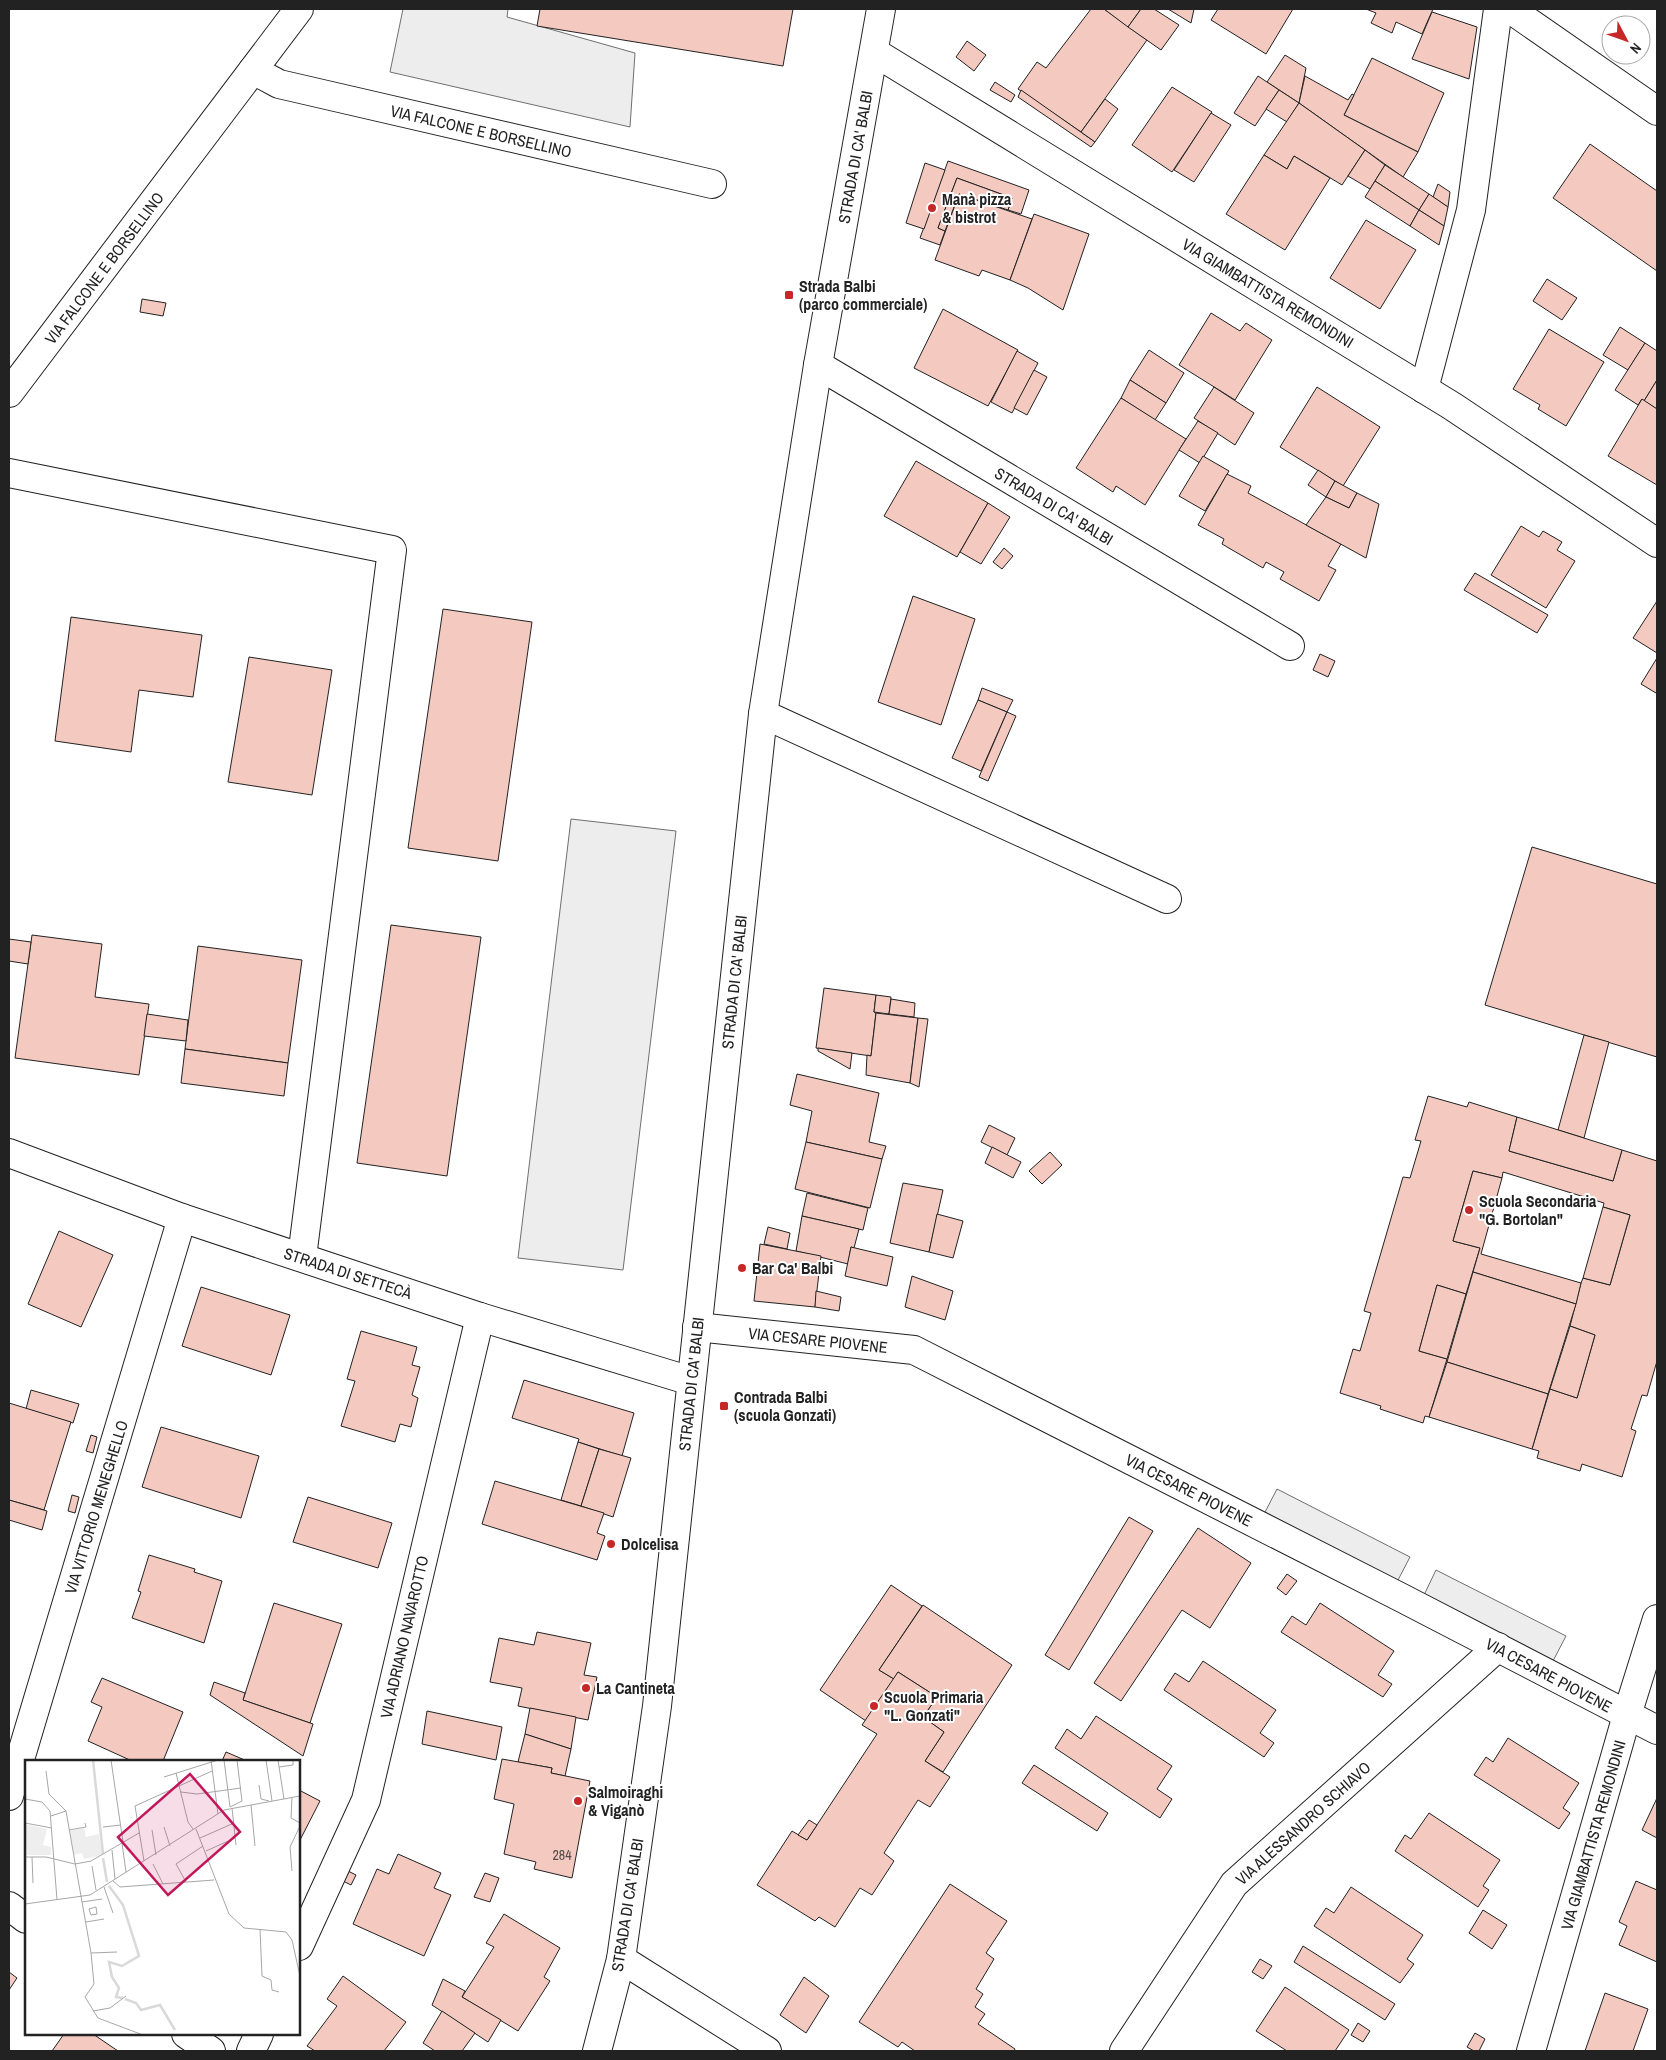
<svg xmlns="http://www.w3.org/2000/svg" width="1666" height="2060" font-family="'Archivo Narrow',sans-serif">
	<rect width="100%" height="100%" fill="#fff"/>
	<g fill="#ededed" stroke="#6f6f6f">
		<path d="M403,9H508L507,17L635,53L630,127L390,72Z"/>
		<path d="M571,819L676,831L623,1270L518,1258Z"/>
		<path d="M1277,1489L1410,1557L1397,1582L1264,1514Z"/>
		<path d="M1436,1570L1566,1636L1553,1661L1424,1595Z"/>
	</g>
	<g fill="#f3c9c0" stroke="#222">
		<path d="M540,9H793L783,66L537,26Z"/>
		<path d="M1091,9H1104L1147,40L1081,132L1018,89L1037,62L1046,68Z"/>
		<path d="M1104,9H1141L1128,27Z"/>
		<path d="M1141,9H1154L1179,25L1161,50L1128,27Z"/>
		<path d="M1168,9H1194L1191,23Z"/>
		<path d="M1218,9H1293L1266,54L1211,20Z"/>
		<path d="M1366,9H1433L1422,34L1396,22L1392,33L1371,23L1376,13Z"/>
		<path d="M1432,12L1477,27L1469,79L1412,59Z"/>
		<path d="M967,41L986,55L974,71L956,57Z"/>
		<path d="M1285,55L1306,68L1299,103L1267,82Z"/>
		<path d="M1372,58L1444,93L1418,152L1344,115Z"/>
		<path d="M1258,76L1279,90L1255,126L1234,113Z"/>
		<path d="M1305,76L1348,100L1352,94L1354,95L1344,115L1418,152L1403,177L1299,103Z"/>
		<path d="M995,82L1015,95L1011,102L990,90Z"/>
		<path d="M1172,87L1212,112L1172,172L1132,145Z"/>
		<path d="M1021,90L1095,142L1091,147L1018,97Z"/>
		<path d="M1279,90L1299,103L1287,122L1266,109Z"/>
		<path d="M1105,99L1118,109L1095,142L1081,132Z"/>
		<path d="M1299,103L1365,150L1342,185L1294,156L1287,169L1264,155Z"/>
		<path d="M1211,113L1231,125L1194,182L1174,170Z"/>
		<path d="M1590,144L1657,191V271L1553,198Z"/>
		<path d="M1365,150L1385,165L1370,189L1348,176Z"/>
		<path d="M1264,155L1287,169L1294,156L1330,178L1285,250L1226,214Z"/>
		<path d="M948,161L1029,190L1021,214L1008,210L1012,198L957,178L938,228L945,231L940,245L920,238Z"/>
		<path d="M925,163L945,170L924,229L906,223Z"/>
		<path d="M1385,165L1429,194L1419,210L1375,181Z"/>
		<path d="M957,178L1012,198L1008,210L959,194L945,231L938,228Z"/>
		<path d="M1375,181L1419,210L1410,226L1365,197Z"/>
		<path d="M1438,184L1450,192L1448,207L1433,197Z"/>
		<path d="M959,194L1032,219L1010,280L982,270L979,276L935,260Z"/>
		<path d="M1429,194L1448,207L1444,226L1419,210Z"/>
		<path d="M1419,210L1444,226L1439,245L1410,226Z"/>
		<path d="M1034,214L1089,234L1063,310L1028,288L1010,280Z"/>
		<path d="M1366,220L1416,250L1380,309L1330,278Z"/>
		<path d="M1547,279L1577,298L1562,320L1533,301Z"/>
		<path d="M142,299L166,303L163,316L140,312Z"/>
		<path d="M943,309L1018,350L988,406L914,368Z"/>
		<path d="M1211,313L1240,331L1246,323L1272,340L1235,400L1179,365Z"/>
		<path d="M1620,327L1645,343L1628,370L1603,355Z"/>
		<path d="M1549,329L1604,362L1566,426L1538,409L1540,405L1513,389Z"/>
		<path d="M1645,343L1657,351V380L1644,401L1642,399L1638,405L1615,390Z"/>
		<path d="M1149,350L1184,373L1166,403L1130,380Z"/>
		<path d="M1017,351L1038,363L1012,413L991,402Z"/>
		<path d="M1034,370L1047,377L1027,415L1014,408Z"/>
		<path d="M1130,380L1166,403L1155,420L1121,398Z"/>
		<path d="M1657,380V409L1644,401Z"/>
		<path d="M1214,387L1254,413L1235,445L1194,418Z"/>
		<path d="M1317,387L1380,427L1343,486L1280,447Z"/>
		<path d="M1121,398L1186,439L1145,505L1116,486L1113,492L1076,468Z"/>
		<path d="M1642,399L1657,409V485L1608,456Z"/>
		<path d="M1198,421L1218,433L1200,463L1179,450Z"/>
		<path d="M1203,456L1229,471L1205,511L1179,496Z"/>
		<path d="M916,461L988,503L957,557L884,516Z"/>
		<path d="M1318,470L1335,481L1326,497L1308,485Z"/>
		<path d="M1227,474L1251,486L1248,493L1341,544L1328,566L1336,570L1319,601L1280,579L1284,572L1266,562L1263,568L1222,544L1224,539L1198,525Z"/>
		<path d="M1335,481L1357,493L1349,508L1326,497Z"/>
		<path d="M1357,493L1379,504L1366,558L1306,525L1326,497L1349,508Z"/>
		<path d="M988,503L1010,517L981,564L960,552Z"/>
		<path d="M1521,526L1539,537L1543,531L1562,542L1557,550L1575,561L1546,608L1491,575Z"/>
		<path d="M1004,548L1013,556L1002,569L993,562Z"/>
		<path d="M1475,573L1548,615L1537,633L1464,590Z"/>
		<path d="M913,596L975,619L941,725L878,702Z"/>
		<path d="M1657,601V653L1633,638Z"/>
		<path d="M443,609L532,622L498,861L408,848Z"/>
		<path d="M71,617L202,635L193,697L139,690L131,752L55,741Z"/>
		<path d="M1320,654L1335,661L1328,677L1313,670Z"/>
		<path d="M249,657L332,670L312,795L228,782Z"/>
		<path d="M1657,658V691L1656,693L1641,684Z"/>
		<path d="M982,688L1013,700L1007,712L978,700Z"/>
		<path d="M978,700L1007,712L981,771L952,758Z"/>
		<path d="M1007,712L1016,716L988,781L979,777Z"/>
		<path d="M1532,847L1657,884V1057L1485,1005Z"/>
		<path d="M391,925L481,937L447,1176L357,1163Z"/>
		<path d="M32,935L102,944L95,997L149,1004L139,1075L15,1058Z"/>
		<path d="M9,939L31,942L28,964L9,961Z"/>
		<path d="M198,946L302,960L288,1063L185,1049Z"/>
		<path d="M824,988L876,995L874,1012L876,1013L871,1056L816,1048Z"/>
		<path d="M876,995L891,997L889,1014L874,1012Z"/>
		<path d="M891,999L915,1003L914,1017L889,1014Z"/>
		<path d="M876,1013L918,1018L910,1083L866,1075L867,1055L871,1056Z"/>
		<path d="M147,1014L188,1020L186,1041L144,1036Z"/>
		<path d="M918,1018L928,1019L919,1087L910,1083Z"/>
		<path d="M1584,1035L1609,1042L1584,1138L1558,1130Z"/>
		<path d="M818,1048L852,1053L850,1069L818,1051Z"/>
		<path d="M185,1049L288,1063L284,1096L181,1083Z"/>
		<path d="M797,1074L879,1093L869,1142L886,1146L882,1159L806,1142L812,1111L790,1105Z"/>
		<path d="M1428,1096L1467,1107L1469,1102L1517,1117L1509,1151L1613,1181L1622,1150L1657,1161V1361L1647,1396L1642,1395L1631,1429L1636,1431L1622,1477L1582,1464L1580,1471L1537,1458L1539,1451L1532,1449L1550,1389L1577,1398L1595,1335L1570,1326L1581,1283L1583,1278L1610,1285L1630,1215L1603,1207L1604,1203L1503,1172L1502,1178L1473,1171L1453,1241L1480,1248L1466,1294L1437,1285L1419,1351L1447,1359L1429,1417L1425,1416L1423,1423L1380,1409L1381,1406L1340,1393L1353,1349L1360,1351L1371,1313L1364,1311L1403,1177L1410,1178L1421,1141L1415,1140Z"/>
		<path d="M1517,1117L1622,1150L1613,1181L1509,1151Z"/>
		<path d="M989,1125L1015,1138L1007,1155L981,1142Z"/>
		<path d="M806,1142L882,1159L870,1208L795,1189Z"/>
		<path d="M992,1147L1021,1162L1013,1178L985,1163Z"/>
		<path d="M1050,1152L1062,1165L1042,1184L1029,1171Z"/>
		<path d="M1473,1171L1502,1178L1481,1254L1581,1283L1576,1304L1473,1272L1480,1248L1453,1241Z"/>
		<path d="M903,1183L943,1190L929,1252L890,1243Z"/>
		<path d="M807,1193L868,1208L863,1230L802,1216Z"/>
		<path d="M1603,1207L1630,1215L1610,1285L1583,1278Z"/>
		<path d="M937,1214L963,1221L953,1258L929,1252Z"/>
		<path d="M802,1216L859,1229L854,1248L851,1247L848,1264L796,1251Z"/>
		<path d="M768,1227L790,1233L787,1249L764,1244Z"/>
		<path d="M59,1231L113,1255L81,1327L28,1304Z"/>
		<path d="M760,1244L821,1256L815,1307L754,1301Z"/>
		<path d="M851,1247L893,1257L887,1286L845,1276Z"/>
		<path d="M1473,1272L1576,1304L1548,1394L1447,1362Z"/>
		<path d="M912,1276L953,1291L945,1320L905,1307Z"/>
		<path d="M1437,1285L1466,1294L1447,1359L1419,1351Z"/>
		<path d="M201,1287L290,1315L271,1375L182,1346Z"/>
		<path d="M816,1291L841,1297L839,1311L815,1307Z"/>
		<path d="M1570,1326L1595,1335L1577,1398L1550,1389Z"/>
		<path d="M361,1331L417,1347L412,1365L420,1367L412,1395L418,1398L411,1427L400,1424L395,1442L341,1426L355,1381L347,1379Z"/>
		<path d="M1447,1362L1548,1394L1532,1449L1429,1417Z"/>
		<path d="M524,1380L634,1413L622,1456L578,1442L579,1439L512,1418Z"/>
		<path d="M31,1390L79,1404L73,1423L26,1409Z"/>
		<path d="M9,1403L71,1422L44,1510L9,1500Z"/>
		<path d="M161,1427L259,1456L241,1518L142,1487Z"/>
		<path d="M91,1435L97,1437L93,1453L86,1451Z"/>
		<path d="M578,1442L599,1449L581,1506L561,1500Z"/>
		<path d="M599,1449L631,1458L613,1517L581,1506Z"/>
		<path d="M495,1481L604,1513L597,1533L605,1536L597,1560L482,1524Z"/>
		<path d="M72,1495L79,1497L75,1513L68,1511Z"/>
		<path d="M308,1497L392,1523L378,1568L293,1542Z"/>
		<path d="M9,1500L47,1511L42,1530L9,1520Z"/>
		<path d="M1129,1517L1153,1531L1069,1670L1045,1655Z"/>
		<path d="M1198,1528L1251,1563L1210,1628L1182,1610L1121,1701L1094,1683Z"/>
		<path d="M149,1555L195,1569L194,1572L222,1581L204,1643L132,1618L141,1592L138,1591Z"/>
		<path d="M1287,1574L1297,1581L1286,1595L1277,1588Z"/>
		<path d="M891,1585L922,1606L879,1670L894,1679L866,1721L820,1690Z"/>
		<path d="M274,1603L342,1624L310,1723L243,1700Z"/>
		<path d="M1320,1603L1394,1651L1378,1675L1392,1684L1383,1697L1281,1632L1292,1616L1306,1625Z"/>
		<path d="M923,1605L1012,1665L943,1772L925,1761L944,1732L923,1717L937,1697L898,1672L894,1679L879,1670Z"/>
		<path d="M537,1632L591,1643L584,1675L597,1677L588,1720L518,1706L522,1688L490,1682L499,1638L534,1645Z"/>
		<path d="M1203,1661L1276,1710L1260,1733L1274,1743L1264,1757L1164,1690L1175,1673L1189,1682Z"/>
		<path d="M898,1672L937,1697L923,1717L944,1732L925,1761L950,1777L930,1807L918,1800L884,1853L894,1861L872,1895L860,1888L835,1927L819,1917L815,1921L757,1885L792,1831L807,1840L877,1734L862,1725Z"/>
		<path d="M102,1678L183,1712L163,1761H132L88,1741L102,1707L91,1702Z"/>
		<path d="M214,1682L245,1693L243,1700L313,1724L303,1756L210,1695Z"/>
		<path d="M530,1708L576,1717L571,1749L525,1734Z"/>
		<path d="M427,1711L502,1727L496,1760L422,1744Z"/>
		<path d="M1096,1716L1172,1766L1157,1789L1172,1799L1160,1818L1055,1748L1067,1729L1081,1739Z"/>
		<path d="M525,1734L571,1749L565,1776L551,1773L552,1768L518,1762Z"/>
		<path d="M1508,1738L1579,1783L1563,1808L1570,1813L1559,1829L1474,1775L1486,1757L1493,1762Z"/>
		<path d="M226,1752L247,1761H222Z"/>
		<path d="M502,1759L552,1768L551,1773L590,1781L572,1878L534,1869L536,1862L504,1854L514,1804L494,1799Z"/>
		<path d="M1034,1765L1108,1813L1097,1831L1022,1783Z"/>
		<path d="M299,1790L320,1801L299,1842Z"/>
		<path d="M1657,1798V1838L1642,1830Z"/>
		<path d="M1429,1813L1500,1860L1483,1886L1489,1890L1478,1907L1395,1851L1405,1835L1411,1839Z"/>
		<path d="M809,1820L817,1825L807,1840L798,1835Z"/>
		<path d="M398,1854L441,1873L434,1888L451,1895L424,1956L353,1924L377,1869L389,1874Z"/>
		<path d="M348,1871L356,1875L351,1885L343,1881Z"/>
		<path d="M485,1873L499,1878L490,1902L474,1897Z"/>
		<path d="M1636,1881L1657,1890V1962L1619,1945L1627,1926L1619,1922Z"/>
		<path d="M950,1884L1007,1921L986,1953L994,1959L976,1989L983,1994L975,2007L985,2014L978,2024L1015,2049L1014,2051H915L902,2042L898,2047L859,2022Z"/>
		<path d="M1351,1887L1423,1935L1407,1959L1414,1964L1400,1983L1314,1926L1326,1908L1334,1913Z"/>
		<path d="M1483,1910L1507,1925L1492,1949L1469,1933Z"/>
		<path d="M504,1914L560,1948L544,1977L550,1981L518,2031L462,1997L494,1947L486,1943Z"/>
		<path d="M1303,1946L1395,2004L1385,2020L1294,1962Z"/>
		<path d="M1260,1959L1272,1966L1263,1979L1252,1972Z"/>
		<path d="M9,1972L17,1978L9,1990Z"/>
		<path d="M343,1976L406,2022L384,2051H315L307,2046L337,2006L327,1999Z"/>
		<path d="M804,1977L829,1996L806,2033L780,2015Z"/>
		<path d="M443,1979L465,1991L462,1997L501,2020L488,2042L432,2005Z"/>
		<path d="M1285,1987L1349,2030L1335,2051H1287L1256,2031Z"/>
		<path d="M1605,1993L1648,2009L1633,2051H1585Z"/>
		<path d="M442,2011L475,2033L462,2051H435L423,2043Z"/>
		<path d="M1358,2023L1370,2031L1363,2042L1351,2035Z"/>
		<path d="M1475,2033L1485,2039L1479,2051H1474L1467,2047Z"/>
		<path d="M64,2034H93L118,2051H52Z"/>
	</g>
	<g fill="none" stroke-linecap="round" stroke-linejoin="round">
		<g stroke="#222" stroke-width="30">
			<g id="minor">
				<path d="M1510,9L1657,111"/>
				<path d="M874,52L1452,406L1657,543"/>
				<path d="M253,70L279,84L712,184"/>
				<path d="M818,365L1290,646"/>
				<path d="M1424,389L1471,210L1498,9"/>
				<path d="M9,393L299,9"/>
				<path d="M9,473L392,550L302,1257"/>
				<path d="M763,714L1167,899"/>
				<path d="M9,1153L182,1218L480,1317L691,1381"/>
				<path d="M697,1327L914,1350L1402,1598L1657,1730"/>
				<path d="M9,1796L182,1218"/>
				<path d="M9,1906L26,1919"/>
				<path d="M299,1946L366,1800L480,1317"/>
				<path d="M621,1959L767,2051"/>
				<path d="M186,2034L211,2051"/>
				<path d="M251,2051L259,2034"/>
				<path d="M1124,2051L1234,1884L1498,1647"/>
				<path d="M1531,2051L1627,1715L1657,1619"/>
			</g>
		</g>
		<g stroke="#222" stroke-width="30">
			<path id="secondary" d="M597,2051L621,1959L657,1706L763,714L818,365L881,9"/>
		</g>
		<use href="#minor" stroke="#fff" stroke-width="28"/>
		<use href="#secondary" stroke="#fff" stroke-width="28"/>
	</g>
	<g fill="#c62828" stroke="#fff" stroke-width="2">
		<circle cx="932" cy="208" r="5"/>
		<rect x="784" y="290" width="10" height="10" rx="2.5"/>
		<circle cx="1469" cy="1210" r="5"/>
		<circle cx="742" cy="1268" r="5"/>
		<rect x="719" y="1401" width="10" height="10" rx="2.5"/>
		<circle cx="611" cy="1544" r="5"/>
		<circle cx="586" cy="1688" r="5"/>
		<circle cx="874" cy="1706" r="5"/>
		<circle cx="578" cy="1801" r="5"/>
	</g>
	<g text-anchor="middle" stroke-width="4" stroke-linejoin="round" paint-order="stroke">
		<g font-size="14" fill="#564c4a">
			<text x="562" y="1860">284</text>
		</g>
		<g font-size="16" fill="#222" stroke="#fff">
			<text transform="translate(481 131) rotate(13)" y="6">VIA FALCONE E BORSELLINO</text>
			<text transform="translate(855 157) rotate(-80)" y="6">STRADA DI CA' BALBI</text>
			<text transform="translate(104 268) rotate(-53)" y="6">VIA FALCONE E BORSELLINO</text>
			<text transform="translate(1268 293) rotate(31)" y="6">VIA GIAMBATTISTA REMONDINI</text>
			<text transform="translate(1054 506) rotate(31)" y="6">STRADA DI CA' BALBI</text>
			<text transform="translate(734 982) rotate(-84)" y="6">STRADA DI CA' BALBI</text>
			<text transform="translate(348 1273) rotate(18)" y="6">STRADA DI SETTECÀ</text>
			<text transform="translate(818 1340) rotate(6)" y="6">VIA CESARE PIOVENE</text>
			<text transform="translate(691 1384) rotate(-84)" y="6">STRADA DI CA' BALBI</text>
			<text transform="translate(1189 1490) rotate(27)" y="6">VIA CESARE PIOVENE</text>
			<text transform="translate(96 1507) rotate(-73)" y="6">VIA VITTORIO MENEGHELLO</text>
			<text transform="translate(404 1637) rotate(-77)" y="6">VIA ADRIANO NAVAROTTO</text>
			<text transform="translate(1549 1675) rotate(28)" y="6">VIA CESARE PIOVENE</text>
			<text transform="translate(1303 1823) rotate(-42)" y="6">VIA ALESSANDRO SCHIAVO</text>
			<text transform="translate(1593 1835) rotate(-74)" y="6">VIA GIAMBATTISTA REMONDINI</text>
			<text transform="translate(627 1905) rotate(-81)" y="6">STRADA DI CA' BALBI</text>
		</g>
		<g font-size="16" font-weight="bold" fill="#222" stroke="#fff" text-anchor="start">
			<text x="942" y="205">Manà pizza<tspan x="942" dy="18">&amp; bistrot</tspan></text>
			<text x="799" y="292">Strada Balbi<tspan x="799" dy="18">(parco commerciale)</tspan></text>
			<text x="1479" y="1207">Scuola Secondaria<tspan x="1479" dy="18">"G. Bortolan"</tspan></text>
			<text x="752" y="1274">Bar Ca' Balbi</text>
			<text x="734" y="1403">Contrada Balbi<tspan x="734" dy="18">(scuola Gonzati)</tspan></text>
			<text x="621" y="1550">Dolcelisa</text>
			<text x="596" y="1694">La Cantineta</text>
			<text x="884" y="1703">Scuola Primaria<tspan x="884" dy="18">"L. Gonzati"</tspan></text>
			<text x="588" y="1798">Salmoiraghi<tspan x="588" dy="18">&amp; Viganò</tspan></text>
		</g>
	</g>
	<g transform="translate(25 1760)">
		<rect width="275" height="275" fill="#fff"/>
		<path d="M0,64L22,69L18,85L26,87V95H0ZM59,68L61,77L74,74L77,94L74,96L59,99L57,93L49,95L45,71Z" fill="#eee"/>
		<path fill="none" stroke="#d9d9d9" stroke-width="2.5" d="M68,0L78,94M78,98L82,122M84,126L98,145L114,196L97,206L84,202L87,217L94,228L91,237L98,238M100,239L111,243L116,250L135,245L150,270"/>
		<path fill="none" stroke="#a7a7a7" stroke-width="1" d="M86,0L98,82M186,0L193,54M199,0L205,47M241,0L247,41M253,0L259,39M254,7L268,5V0M21,11L24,34L41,51L66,193L69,224L60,237L73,258L118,275M151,13L163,62L168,69M139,17L193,0M234,25L236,39L244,41M156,32L172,34L216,28M267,37L266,58L275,63M0,39L17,42L25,51L32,140M226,45L230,86M205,47L217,41L212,0M207,48L211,85M26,56L41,51M0,63L27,68M78,67L96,65M139,67L145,86M171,69L204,154L219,168L261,172L267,180L275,216M44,70L61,67L60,63M127,70L131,95M175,78L209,63M97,83L101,112M87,90L90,119M181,91L210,78M0,97H21L50,104L66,101L114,73M7,97L8,123M119,101L110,46L187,11M128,104L138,124M67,106L71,130M267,111L265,87L275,66M88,121L95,127L189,120M0,122V97M161,122L151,104L178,86M79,127L88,153M57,142L77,139M0,144L65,135L199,50L275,36M71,147L72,154L66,155L64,149ZM61,162L79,159M235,169L237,216L246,220L247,230L254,232M66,193L92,192M68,251L85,248L101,236"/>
		<path fill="#c2185b" fill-opacity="0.15" stroke="#c2185b" stroke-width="2.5" d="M165,14L215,72L143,135L93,77Z"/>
		<rect width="275" height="275" fill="none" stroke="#222" stroke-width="2.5"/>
	</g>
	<rect width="1666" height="2060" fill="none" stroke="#222222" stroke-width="20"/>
	<g transform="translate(1626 40) rotate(131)"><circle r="24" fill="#ffffff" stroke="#a7a7a7"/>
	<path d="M0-4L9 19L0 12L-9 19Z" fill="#c62828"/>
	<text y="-8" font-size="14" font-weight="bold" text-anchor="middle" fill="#222222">N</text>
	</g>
</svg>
